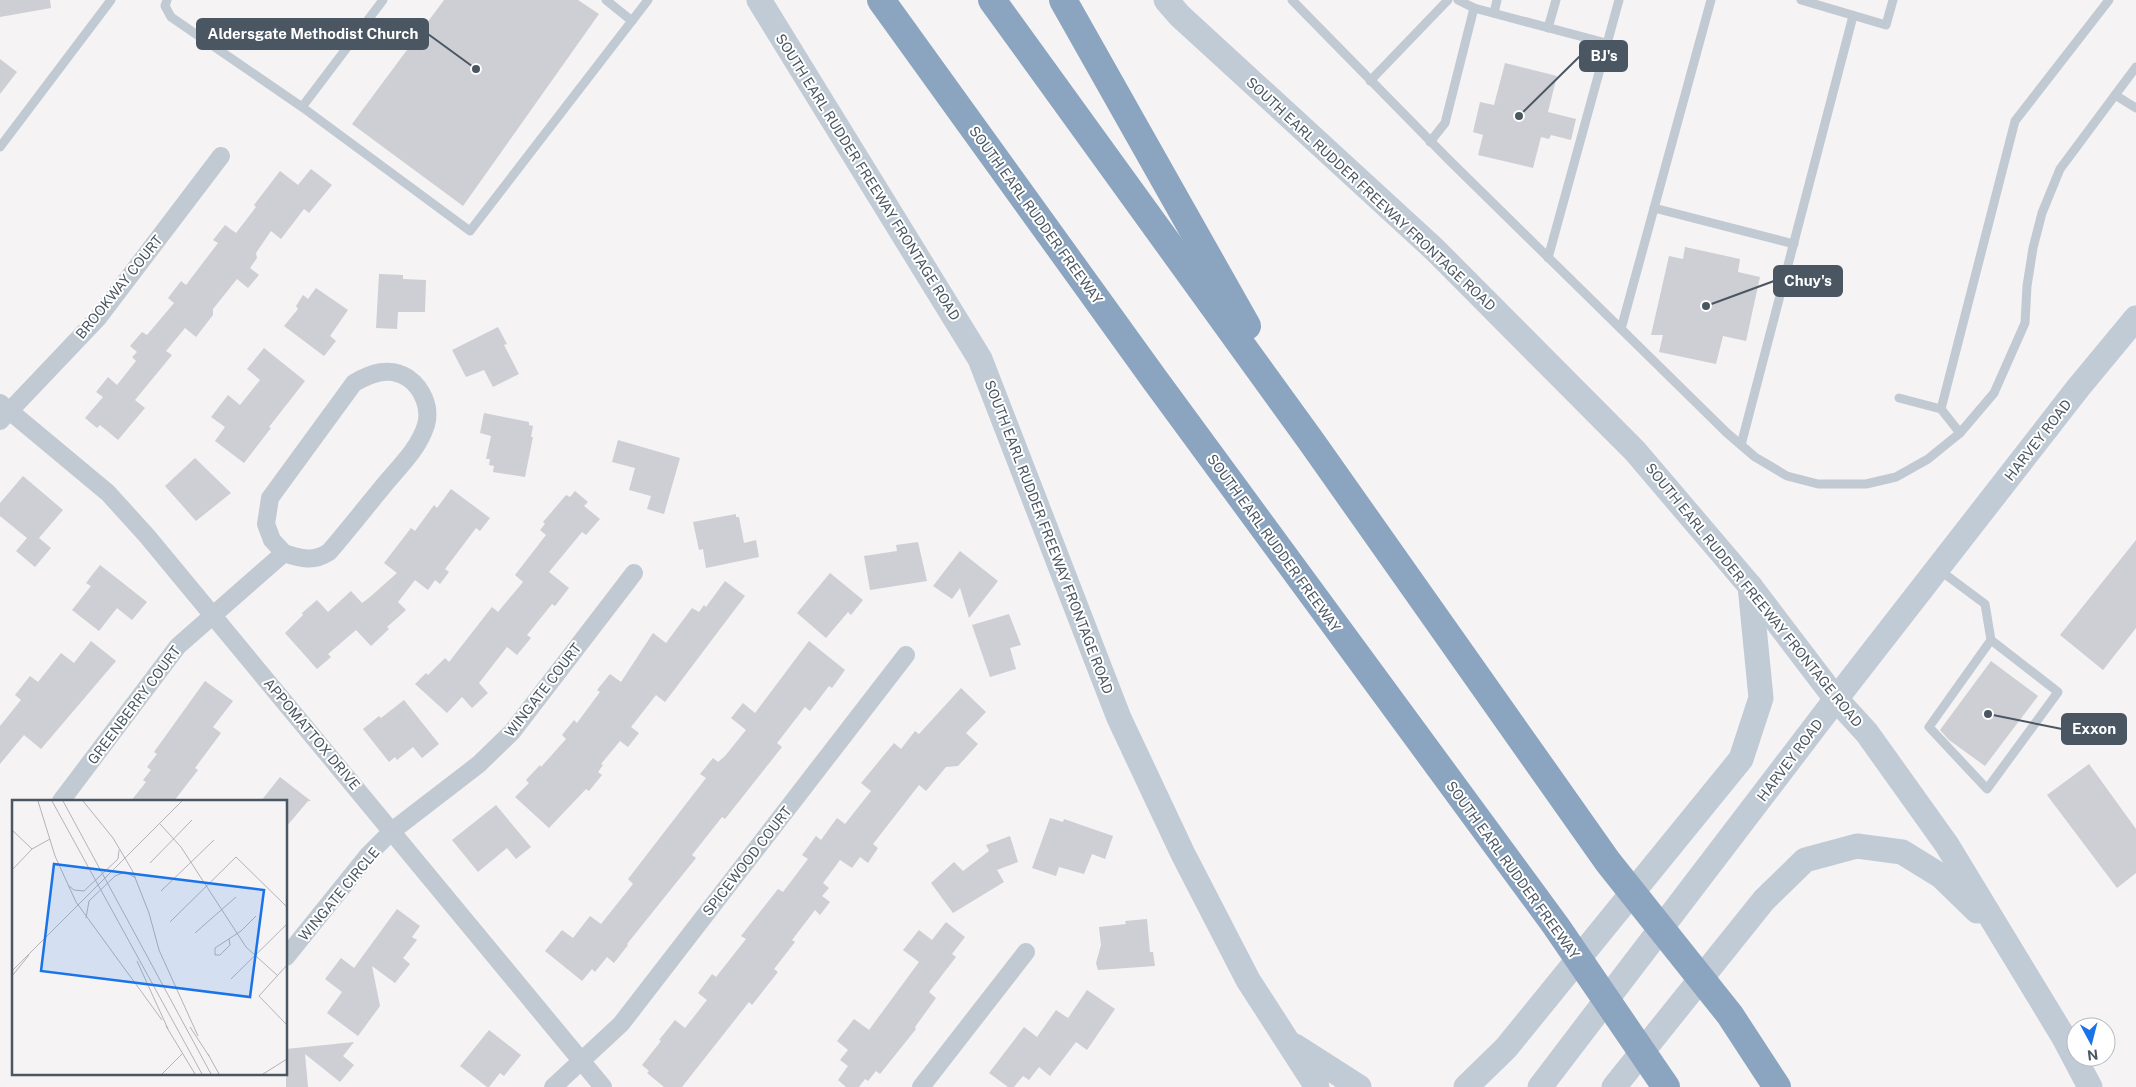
<svg xmlns="http://www.w3.org/2000/svg" width="2136" height="1087" font-family="'Public Sans',sans-serif">
	<rect width="100%" height="100%" fill="#f5f3f3"/>
	<g fill="#cdcfd5">
		<path d="M0,0H50L51,8L0,17Z"/>
		<path d="M444,0H578L599,14L463,206L352,124Z"/>
		<path d="M0,59L17,72L0,94Z"/>
		<path d="M1505,63L1557,76L1548,112L1576,119L1571,140L1551,135L1549,139L1541,137L1533,168L1478,155L1483,135L1473,132L1480,102L1494,105Z"/>
		<path d="M311,169L332,185L309,213L304,209L281,239L271,231L256,253L257,258L250,268L259,275L248,288L237,279L213,309V315L196,337L185,328L166,351L172,355L135,400L145,408L118,440L100,425L97,428L85,418L103,397L96,392L108,377L117,385L136,361L132,357L137,352L130,346L142,332L147,335L174,303L168,298L181,281L186,285L218,243L213,240L225,225L236,233L256,207L254,205L280,171L298,185Z"/>
		<path d="M1685,247L1740,259L1738,272L1760,277L1746,341L1723,336L1716,364L1659,352L1663,335H1651L1669,256L1683,259Z"/>
		<path d="M379,274L403,275V279L426,280L425,312H398L397,329L376,328Z"/>
		<path d="M316,288L348,310L330,336L336,341L324,356L284,326L298,309L296,306L303,295L308,299Z"/>
		<path d="M498,327L507,344L504,345L519,374L493,387L484,370L466,377L452,350Z"/>
		<path d="M264,348L305,381L269,427L271,428L244,463L215,441L225,427L211,417L228,395L240,405L260,380L247,369Z"/>
		<path d="M484,413L529,422V425L533,426L531,437H533L525,477L493,472L494,466L489,465L490,459H486L491,436L480,433Z"/>
		<path d="M618,440L680,458L664,514L647,509L651,496L629,490L635,468L612,462Z"/>
		<path d="M195,458L231,493L196,521L165,486Z"/>
		<path d="M23,476L63,510L39,538L51,548L35,567L16,551L27,538L0,516V503Z"/>
		<path d="M451,489L490,518L480,531L476,528L445,569L449,572L440,584L435,580L428,590L415,580L398,602L406,610L387,627L389,629L371,646L356,630L328,654L331,657L317,669L285,633L303,615L302,613L317,600L328,612L351,591L362,603L370,597L397,573L384,563L411,528L415,531L434,505L437,508Z"/>
		<path d="M575,491L588,502L584,506L600,519L586,535L582,532L549,572L569,588L555,606L552,604L527,635L531,638L517,655L507,647L479,683L488,693L472,708L462,697L447,713L415,684L426,673L428,675L445,658L449,662L492,607L498,612L523,582L515,575L546,535L540,530L545,524L543,522L566,495L570,497Z"/>
		<path d="M736,514V517H739L744,543L756,540L759,557L706,568L703,549L699,550L693,522Z"/>
		<path d="M2136,540V628L2103,670L2060,635Z"/>
		<path d="M918,542L927,581L870,590L864,556L897,551L896,545Z"/>
		<path d="M960,551L998,581L969,618L960,588L952,599L933,586Z"/>
		<path d="M100,565L147,602L132,620L117,608L99,631L72,610L91,586L86,583Z"/>
		<path d="M830,573L863,600L851,615L848,612L826,638L797,613Z"/>
		<path d="M725,581L745,596L665,702L656,695L631,727L639,733L628,747L620,741L601,764L603,765L598,772L602,775L589,791L586,789L549,828L515,797L529,783L526,780L540,765L541,767L566,739L562,735L574,720L577,723L600,692L597,690L610,674L621,682L653,633L666,643L692,608L699,612L704,605L706,607Z"/>
		<path d="M1009,614L1021,645L1010,648L1016,669L990,677L972,625Z"/>
		<path d="M91,641L116,661L41,749L24,735L0,764V726L21,700L15,695L30,676L38,682L61,653L74,663Z"/>
		<path d="M809,641L845,670L832,688L829,686L810,711L805,707L777,743L782,747L725,819L722,817L692,855L696,858L627,944L628,945L614,963L607,957L595,972L592,969L582,981L545,951L562,930L573,938L590,916L601,924L633,884L628,879L706,778L700,774L713,758L718,762L725,756L746,730L731,718L743,703L755,713Z"/>
		<path d="M1991,661L2038,696L1985,766L1949,740L1940,730Z"/>
		<path d="M205,681L233,701L213,727L221,733L195,768L198,770L174,801H131L146,782L143,780L151,770L147,767L157,754L154,752Z"/>
		<path d="M961,688L986,712L966,733L978,744L958,766L946,767L926,791L919,785L873,844L878,848L868,863L860,857L852,868L840,860L823,883L829,888L822,896L830,902L820,915L815,910L792,940L795,942L774,969L778,972L752,1005L749,1002L682,1087H664L647,1073L649,1071L642,1065L661,1041L659,1040L675,1020L685,1028L707,1000L698,993L712,974L716,977L746,939L741,936L778,889L783,892L808,859L802,855L816,836L821,840L837,818L845,824L871,791L861,783L894,743L901,749L915,731L919,734Z"/>
		<path d="M404,700L439,744L422,758L413,747L397,760L395,757L389,762L363,729L379,716L381,718Z"/>
		<path d="M2089,764L2136,829V873L2117,888L2047,795Z"/>
		<path d="M280,777L311,801H308L286,827V801H261Z"/>
		<path d="M496,805L531,847L516,859L507,848L478,872L452,840Z"/>
		<path d="M1050,818L1063,822L1064,819L1113,836L1105,859L1092,854L1084,874L1059,867L1056,876L1032,868Z"/>
		<path d="M1010,836L1018,862L997,870L1004,882L953,913L931,883L954,862L963,871L989,851L986,845Z"/>
		<path d="M397,909L420,926L412,937L417,940L403,958L410,964L395,983L372,966L380,1006L358,1036L327,1013L342,992L325,979L341,958L354,968Z"/>
		<path d="M1147,919L1150,952H1153L1155,966L1098,970L1096,963L1101,945L1099,927L1126,924L1125,921Z"/>
		<path d="M946,922L965,937L952,954L956,957L929,992L936,998L915,1027L916,1029L880,1074L876,1071L868,1081L865,1079L859,1087H846L838,1080L848,1066L840,1060L848,1050L837,1041L854,1019L869,1030L919,962L903,950L919,930L932,940Z"/>
		<path d="M1087,990L1115,1009L1087,1050L1076,1042L1050,1076L1039,1067L1029,1080L1023,1076L1014,1087H1008L989,1073L1024,1027L1037,1037L1056,1010L1068,1018Z"/>
		<path d="M489,1030L521,1055L504,1076L500,1073L489,1087H487L460,1066Z"/>
		<path d="M354,1042L343,1056L354,1065L340,1082L305,1054L308,1087H286V1049Z"/>
	</g>
	<g fill="none" stroke-linecap="round" stroke-linejoin="round">
		<g stroke="#c1cad2" stroke-width="9">
			<path d="M167,0L165,6L171,17L302,107"/>
			<path d="M383,0L302,107L470,231L648,0"/>
			<path d="M606,0L632,21"/>
			<path d="M1292,0L1449,160L1727,433L1755,457L1787,476L1818,484H1866L1896,477L1928,459L1960,433L1994,393L2025,323L2027,286L2033,248L2042,213L2060,169L2136,67"/>
			<path d="M1458,0L1474,8"/>
			<path d="M1801,0L1886,25L1893,0"/>
			<path d="M1494,13L1497,0"/>
			<path d="M1548,28L1556,0"/>
			<path d="M1370,81L1448,0"/>
			<path d="M2115,95L2136,108"/>
			<path d="M1430,142L1445,123L1474,8L1606,43"/>
			<path d="M0,147L111,0"/>
			<path d="M1654,208L1794,244"/>
			<path d="M1548,258L1619,0"/>
			<path d="M1621,329L1711,0"/>
			<path d="M1899,398L1941,409L1960,433"/>
			<path d="M1941,409L2015,121L2109,0"/>
			<path d="M1741,445L1853,16"/>
			<path d="M1938,569L1985,604L1991,640L1929,727L1987,789L2058,692L1991,640"/>
		</g>
		<g stroke="#c1cad2" stroke-width="18">
			<path d="M0,403L108,493L147,536L603,1087"/>
			<path d="M0,421L98,318L221,156"/>
			<path d="M61,801L178,646L284,553C301,559 314,562 329,552C348,530 366,507 385,484C400,466 419,448 426,425C431,407 422,388 408,378C390,366 371,373 354,383L270,498L266,524L272,540L284,553"/>
			<path d="M286,957L369,854L392,831L479,764L512,732L634,573"/>
			<path d="M553,1087L621,1024L906,655"/>
			<path d="M921,1087L1026,952"/>
		</g>
		<g stroke="#c1cbd6" stroke-width="25">
			<path d="M759,0L980,359L1119,718L1183,854L1248,980L1317,1087"/>
			<path d="M1166,0L1180,16L1434,249L1635,451L1750,586L1836,699L1867,733L1947,845L2063,1036L2090,1087"/>
			<path d="M1295,1046L1359,1087"/>
			<path d="M1466,1087L1506,1048L1741,759L1761,698L1750,586"/>
			<path d="M1540,1087L1836,699L2078,388L2136,318"/>
			<path d="M1614,1087L1764,900L1805,860L1857,846L1902,852L1941,876L1977,911"/>
		</g>
		<g stroke="#8ba5c1" stroke-width="28">
			<path d="M881,0L1155,380L1556,926L1666,1087"/>
			<path d="M992,0L1311,441L1608,862L1730,1015L1777,1087"/>
			<path d="M1063,0L1247,326"/>
		</g>
	</g>
	<g text-anchor="middle" stroke-width="4" stroke-linejoin="round" paint-order="stroke">
		<g font-size="14" fill="#4a5661" stroke="#fff">
			<text transform="translate(868 177) rotate(58)" y="5">SOUTH EARL RUDDER FREEWAY FRONTAGE ROAD</text>
			<text transform="translate(1371 194) rotate(43)" y="5">SOUTH EARL RUDDER FREEWAY FRONTAGE ROAD</text>
			<text transform="translate(1036 215) rotate(54)" y="5">SOUTH EARL RUDDER FREEWAY</text>
			<text transform="translate(119 287) rotate(-51)" y="5">BROOKWAY COURT</text>
			<text transform="translate(2038 440) rotate(-52)" y="5">HARVEY ROAD</text>
			<text transform="translate(1049 537) rotate(69)" y="5">SOUTH EARL RUDDER FREEWAY FRONTAGE ROAD</text>
			<text transform="translate(1274 543) rotate(54)" y="5">SOUTH EARL RUDDER FREEWAY</text>
			<text transform="translate(1754 595) rotate(51)" y="5">SOUTH EARL RUDDER FREEWAY FRONTAGE ROAD</text>
			<text transform="translate(543 690) rotate(-52)" y="5">WINGATE COURT</text>
			<text transform="translate(134 705) rotate(-53)" y="5">GREENBERRY COURT</text>
			<text transform="translate(312 734) rotate(50)" y="5">APPOMATTOX DRIVE</text>
			<text transform="translate(1790 760) rotate(-53)" y="5">HARVEY ROAD</text>
			<text transform="translate(747 861) rotate(-52)" y="5">SPICEWOOD COURT</text>
			<text transform="translate(1513 870) rotate(54)" y="5">SOUTH EARL RUDDER FREEWAY</text>
			<text transform="translate(339 894) rotate(-50)" y="5">WINGATE CIRCLE</text>
		</g>
	</g>
	<g transform="translate(12 800)">
		<rect width="275" height="275" fill="#f5f3f3"/>
		<path fill="none" stroke="#b1b4b9" stroke-width="1" d="M26,1L43,56L64,102L150,220M40,1L190,274M51,1L199,274M71,1L101,38L120,70L137,113L147,150L186,236M148,24L169,47L234,147L266,176M0,30L20,49M138,63L180,20M0,70L20,49L38,39M57,86L62,90L72,91L106,59L107,50M149,91L202,40M74,118L77,101L103,76L113,72L124,78M158,122L224,57L275,107M183,133L224,97M217,139L218,145L208,155H203V148L229,131L244,116M125,161L156,229M275,165L247,196L275,225M0,171L170,1M0,176L17,155M219,179L275,124M154,226L183,274M178,227L197,256M196,254L207,274M150,274L171,253M251,274L275,259"/>
		<path fill="#1a73e8" fill-opacity="0.15" stroke="#1a73e8" stroke-width="2.5" d="M42,64L252,90L238,197L29,171Z"/>
		<rect width="275" height="275" fill="none" stroke="#4a5661" stroke-width="2.5"/>
	</g>
	<path fill="none" stroke="#4a5661" stroke-width="2" d="M476 69L428 34M1519 116L1580 56M1706 306L1774 281M1988 714L2062 729"/>
	<g fill="#4a5661" stroke="#fff" stroke-width="2">
		<circle cx="476" cy="69" r="5"/>
		<circle cx="1519" cy="116" r="5"/>
		<circle cx="1706" cy="306" r="5"/>
		<circle cx="1988" cy="714" r="5"/>
	</g>
	<g fill="#4a5661" stroke="#4a5661" stroke-width="2">
		<rect x="197" y="19" width="231" height="30" rx="5"/>
		<rect x="1580" y="41" width="47" height="30" rx="5"/>
		<rect x="1774" y="266" width="68" height="30" rx="5"/>
		<rect x="2062" y="714" width="64" height="30" rx="5"/>
	</g>
	<g font-size="15" text-anchor="middle" font-weight="bold" fill="#fff">
		<text x="313" y="39">Aldersgate Methodist Church</text>
		<text x="1604" y="61">BJ's</text>
		<text x="1808" y="286">Chuy's</text>
		<text x="2094" y="734">Exxon</text>
	</g>
	<g transform="translate(2091 1042) rotate(173)"><circle r="24" fill="#ffffff" stroke="#b7bbc0"/>
	<path d="M0-4L9 19L0 12L-9 19Z" fill="#1a73e8"/>
	<text y="-8" font-size="14" font-weight="bold" text-anchor="middle" fill="#4a5661">N</text>
	</g>
</svg>
